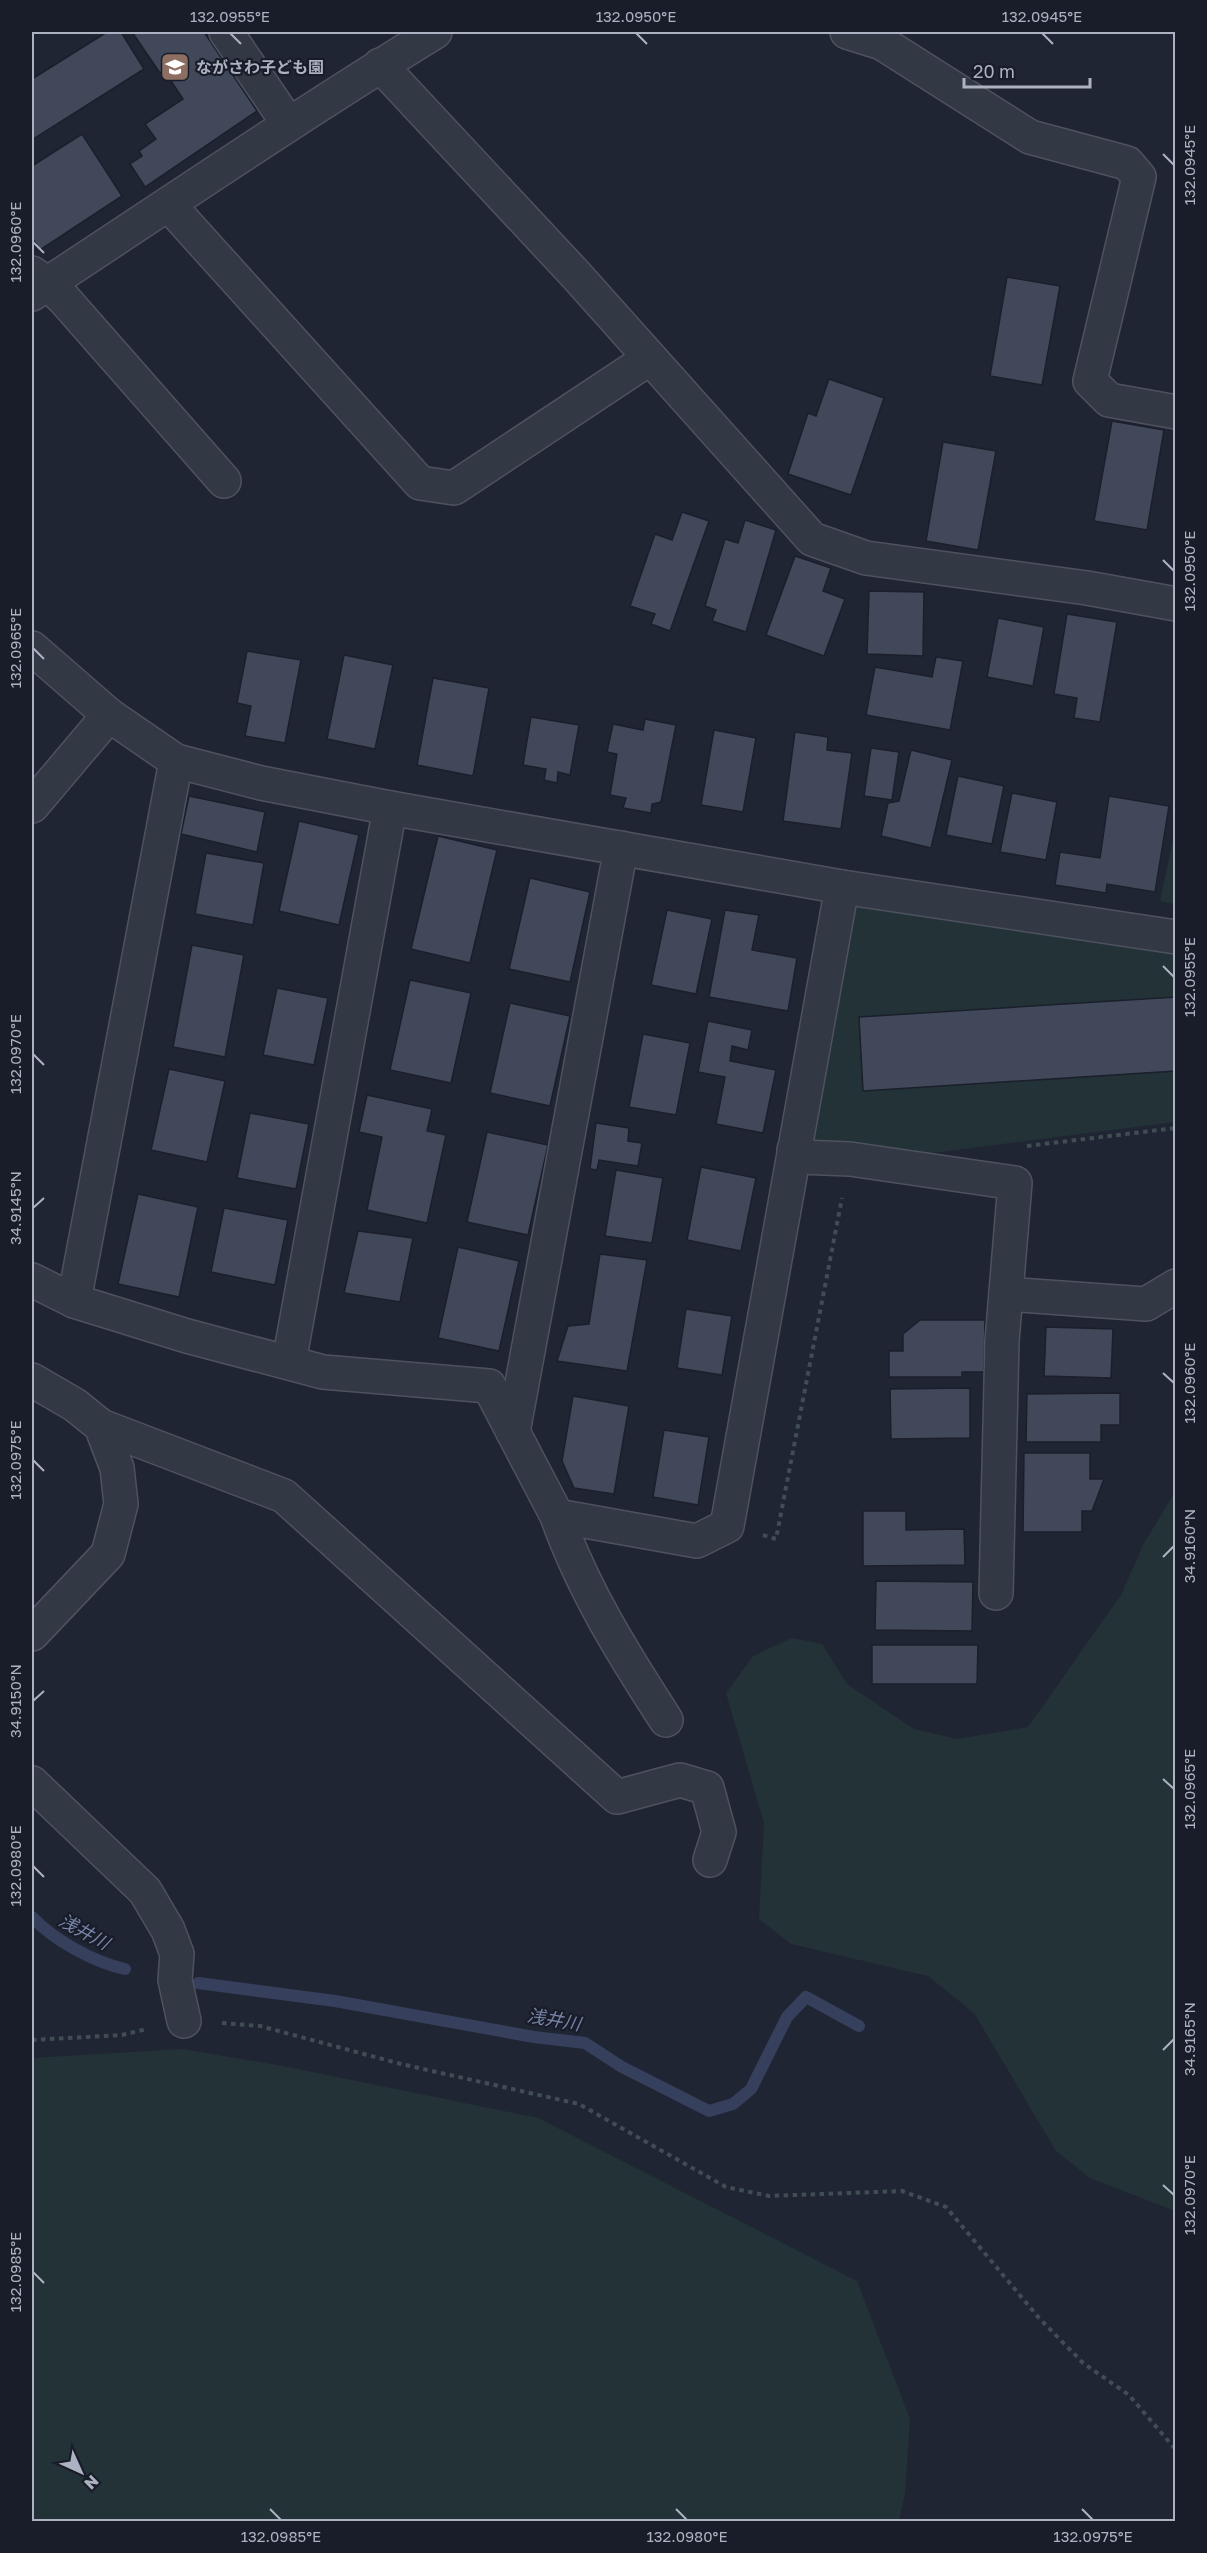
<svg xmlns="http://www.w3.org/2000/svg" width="1207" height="2553" font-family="'Golos Text','Noto Sans JP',sans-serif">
	<rect width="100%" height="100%" fill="#202534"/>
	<g fill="#233236">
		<path d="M1175,830V904L1160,901Z"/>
		<path d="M855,900L1175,950V1122L901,1157L802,1150Z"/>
		<path d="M1175,1492L1176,2211H1175L1090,2178L1056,2151L974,2013L928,1976L791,1944L759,1919L764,1823L726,1693L753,1656L792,1638L822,1644L847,1684L914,1729L957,1739L1028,1727L1121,1595L1143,1545Z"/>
		<path d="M182,2049L283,2066L538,2118L857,2281L910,2419L905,2493L899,2521H32V2058Z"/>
	</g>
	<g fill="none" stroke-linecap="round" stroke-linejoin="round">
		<g stroke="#36405c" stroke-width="12">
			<path d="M32,1917C54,1940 93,1962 125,1969"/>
			<path d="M198,1983L335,2001L534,2037L585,2043L622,2067L709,2111L733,2104L751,2089L787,2017L806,1997L859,2026"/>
		</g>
	</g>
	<g fill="#414859" stroke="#1b1f2b" stroke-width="1.5">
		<path d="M107,32H121L144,69L32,140V79Z"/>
		<path d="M132,32H204L257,111L145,187L130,164L142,156L139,151L156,139L145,124L183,99L164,70L160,73Z"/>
		<path d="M82,134L122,196L40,250L32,238V166Z"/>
		<path d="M1007,277L1060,286L1042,385L990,376Z"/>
		<path d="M829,379L884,398L851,495L788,474L808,413L816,416Z"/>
		<path d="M1112,421L1164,430L1147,530L1094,521Z"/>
		<path d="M943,442L996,451L978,550L926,541Z"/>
		<path d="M682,512L709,521L670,631L651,624L655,614L630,606L655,534L672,540Z"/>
		<path d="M745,520L776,530L746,632L712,621L716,610L705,606L725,539L738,543Z"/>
		<path d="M795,556L831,568L823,591L845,599L824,656L766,635Z"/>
		<path d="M869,591L924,592L923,656L867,654Z"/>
		<path d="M1067,614L1117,622L1100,722L1074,718L1077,698L1054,694Z"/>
		<path d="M998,618L1044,627L1033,686L987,677Z"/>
		<path d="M247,651L301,660L285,743L245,736L251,706L237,703Z"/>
		<path d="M344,655L393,665L375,749L327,739Z"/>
		<path d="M936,657L963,661L950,730L866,715L875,667L932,677Z"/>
		<path d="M433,678L489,688L473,776L417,765Z"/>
		<path d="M531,717L579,725L570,775L558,772L557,783L544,780L546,769L523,765Z"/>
		<path d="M645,719L676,725L661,802L652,804L651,813L623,808L626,798L610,795L617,754L607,752L613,724L643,730Z"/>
		<path d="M714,730L756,738L743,812L701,805Z"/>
		<path d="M795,732L828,737L827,750L852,753L841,829L783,821Z"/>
		<path d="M871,748L899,752L892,800L864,796Z"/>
		<path d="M911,750L952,760L931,848L881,836L888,803L899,801Z"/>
		<path d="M958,776L1004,786L992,844L946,835Z"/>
		<path d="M1012,793L1057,802L1046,860L1000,852Z"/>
		<path d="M189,796L265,812L257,852L181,834Z"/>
		<path d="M1109,796L1169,806L1155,892L1107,884L1106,893L1055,885L1060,852L1100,858Z"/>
		<path d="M299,821L359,835L339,925L279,911Z"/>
		<path d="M438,836L497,850L470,963L411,949Z"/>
		<path d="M206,853L264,863L253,925L195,914Z"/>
		<path d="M530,878L590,892L570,982L509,969Z"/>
		<path d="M667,910L712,919L696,994L651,985Z"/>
		<path d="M725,910L759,915L752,950L797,958L788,1011L709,997Z"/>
		<path d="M192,945L244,955L225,1057L173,1047Z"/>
		<path d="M410,980L471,993L451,1083L390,1070Z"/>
		<path d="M277,988L328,998L314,1065L263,1055Z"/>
		<path d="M1176,997V1071L863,1091L859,1017Z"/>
		<path d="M510,1003L570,1016L550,1106L490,1093Z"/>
		<path d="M708,1021L752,1030L748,1050L732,1046L730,1061L776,1070L763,1133L716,1124L725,1077L698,1072Z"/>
		<path d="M643,1034L690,1043L676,1115L629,1107Z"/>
		<path d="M169,1069L225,1081L207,1162L151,1150Z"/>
		<path d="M367,1095L432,1109L427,1131L446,1135L427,1223L367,1210L382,1137L359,1132Z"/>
		<path d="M250,1113L309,1124L296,1189L237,1178Z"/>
		<path d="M596,1123L629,1128L628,1141L642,1143L638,1166L599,1160L597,1170L590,1169Z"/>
		<path d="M487,1132L548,1145L528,1235L467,1222Z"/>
		<path d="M701,1167L756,1178L741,1251L687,1240Z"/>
		<path d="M616,1170L663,1178L652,1243L605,1236Z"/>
		<path d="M138,1194L198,1207L179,1297L118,1284Z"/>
		<path d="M224,1208L288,1220L275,1285L211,1272Z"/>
		<path d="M358,1231L413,1238L400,1302L344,1293Z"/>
		<path d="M458,1247L519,1261L499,1351L438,1338Z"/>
		<path d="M600,1254L647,1260L627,1371L557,1361L568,1326L589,1324Z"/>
		<path d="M686,1309L732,1316L722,1375L677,1368Z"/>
		<path d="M920,1320H985L984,1372H962V1377H889V1351H903V1334Z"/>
		<path d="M1046,1327L1113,1329L1111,1378L1044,1376Z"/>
		<path d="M970,1388V1438L891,1439L890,1389Z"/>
		<path d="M1120,1393V1425H1101V1442H1026L1027,1394Z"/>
		<path d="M573,1396L629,1406L614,1494L574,1488L562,1461Z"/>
		<path d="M664,1430L709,1437L698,1505L653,1497Z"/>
		<path d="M1024,1453H1090V1479H1104L1092,1511H1082V1532H1023Z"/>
		<path d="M863,1511H906V1530L964,1529L965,1565L863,1566Z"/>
		<path d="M876,1581L973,1582L972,1631L875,1630Z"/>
		<path d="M872,1645H978L977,1684H872Z"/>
	</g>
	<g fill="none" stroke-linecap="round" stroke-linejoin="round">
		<g stroke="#4e5260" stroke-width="36">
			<g id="street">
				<path d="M226,32L288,123"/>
				<path d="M847,32L882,43L1030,137L1127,163L1139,177L1090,381L1109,400L1176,412"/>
				<path d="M380,65L576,275L812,539L866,558L1087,588L1176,604"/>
				<path d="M169,205L420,483L454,488L650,358"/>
				<path d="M32,273L48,284L64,299L224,481"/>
				<path d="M32,294C166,206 298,116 435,32"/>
				<path d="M32,648L109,715L176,761L261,783L390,808L842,887L1176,937"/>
				<path d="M32,806L109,715"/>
				<path d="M794,1150L799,1157L850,1159L1015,1183L1002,1341L996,1593"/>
				<path d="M32,1280L74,1301L187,1336L323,1372L489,1386L557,1516L697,1541L727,1526L842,887"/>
				<path d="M1006,1294L1146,1304L1176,1286"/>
				<path d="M74,1301L176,761"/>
				<path d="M289,1362L390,808"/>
				<path d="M32,1380L75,1405L101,1426L117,1468L121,1504L108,1554L32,1634"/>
				<path d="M101,1426L284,1496L617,1797L680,1780L707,1788L719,1832L710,1860"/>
				<path d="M513,1432L621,848"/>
				<path d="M557,1516C583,1590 624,1655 666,1720"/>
				<path d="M32,1783L145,1891L168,1930L177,1954L175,1980L184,2021"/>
			</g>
		</g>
		<g stroke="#404d53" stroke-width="4" stroke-dasharray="4.5 4.5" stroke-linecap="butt">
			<path d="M1027,1146L1176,1128"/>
			<path d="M763,1535L776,1539L842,1198"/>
			<path d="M222,2023L260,2026L401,2064L579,2104L726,2187L769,2196L902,2191L946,2207L1039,2318L1083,2363L1129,2395L1176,2450"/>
			<path d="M32,2040L122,2035L147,2029"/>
		</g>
		<use href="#street" stroke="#333845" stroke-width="33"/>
	</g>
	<path fill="none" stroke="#adb2c2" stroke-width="2" d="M230,33L241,44M636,33L647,44M1042,33L1053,44M1163,154L1174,165M33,242L44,253M1163,560L1174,571M33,648L44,659M1163,966L1174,977M33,1054L44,1065M33,1208L44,1198M1163,1373L1174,1383M33,1460L44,1471M1163,1557L1174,1546M33,1701L44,1691M1163,1779L1174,1789M33,1866L44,1877M1163,2050L1174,2039M1163,2185L1174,2195M33,2272L44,2283M270,2509L281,2520M676,2509L687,2520M1082,2509L1093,2520"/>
	<defs>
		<g id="school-square" transform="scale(1.5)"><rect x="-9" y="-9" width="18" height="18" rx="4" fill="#8d6e63" stroke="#191d29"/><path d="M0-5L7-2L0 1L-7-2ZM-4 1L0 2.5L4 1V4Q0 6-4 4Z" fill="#fff"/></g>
	</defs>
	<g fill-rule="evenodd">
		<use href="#school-square" x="175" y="67"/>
	</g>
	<g text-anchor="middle" stroke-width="4.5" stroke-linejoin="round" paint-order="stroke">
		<g font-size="16" font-weight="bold" fill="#adb2c2" stroke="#191d29" text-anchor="start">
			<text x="196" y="73">ながさわ子ども園</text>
		</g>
		<g font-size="18" font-style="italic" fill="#7785a9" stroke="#191d29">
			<text transform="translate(84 1932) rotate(29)" y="6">浅井川</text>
			<text transform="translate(554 2020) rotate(10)" y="6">浅井川</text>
		</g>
	</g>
	<rect width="1207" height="2553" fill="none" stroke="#191d29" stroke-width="66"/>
	<g transform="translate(81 2472) rotate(135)" stroke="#191d29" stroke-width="4.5" paint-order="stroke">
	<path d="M0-4.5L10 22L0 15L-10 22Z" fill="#adb2c2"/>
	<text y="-9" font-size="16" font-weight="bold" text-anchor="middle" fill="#adb2c2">N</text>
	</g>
	<path d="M964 78v9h126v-9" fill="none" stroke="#adb2c2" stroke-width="3"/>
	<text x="973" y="78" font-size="18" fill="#adb2c2" stroke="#191d29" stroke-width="4.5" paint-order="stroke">20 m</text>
	<rect x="33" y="33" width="1141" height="2487" fill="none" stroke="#adb2c2" stroke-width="2"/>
	<g font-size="15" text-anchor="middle" fill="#adb2c2">
		<text x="230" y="22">132.0955°E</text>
		<text x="636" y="22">132.0950°E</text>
		<text x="1042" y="22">132.0945°E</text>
		<text transform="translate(1190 165) rotate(-90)" y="5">132.0945°E</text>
		<text transform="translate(16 242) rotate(-90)" y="5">132.0960°E</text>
		<text transform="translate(1190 571) rotate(-90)" y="5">132.0950°E</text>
		<text transform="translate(16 648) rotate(-90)" y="5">132.0965°E</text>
		<text transform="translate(1190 977) rotate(-90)" y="5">132.0955°E</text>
		<text transform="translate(16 1054) rotate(-90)" y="5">132.0970°E</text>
		<text transform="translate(16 1208) rotate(-90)" y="5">34.9145°N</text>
		<text transform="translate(1190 1383) rotate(-90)" y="5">132.0960°E</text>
		<text transform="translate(16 1460) rotate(-90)" y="5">132.0975°E</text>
		<text transform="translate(1190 1546) rotate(-90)" y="5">34.9160°N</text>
		<text transform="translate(16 1701) rotate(-90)" y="5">34.9150°N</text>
		<text transform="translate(1190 1789) rotate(-90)" y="5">132.0965°E</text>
		<text transform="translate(16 1866) rotate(-90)" y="5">132.0980°E</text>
		<text transform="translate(1190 2039) rotate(-90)" y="5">34.9165°N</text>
		<text transform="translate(1190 2195) rotate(-90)" y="5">132.0970°E</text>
		<text transform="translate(16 2272) rotate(-90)" y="5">132.0985°E</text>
		<text x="281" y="2542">132.0985°E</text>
		<text x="687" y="2542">132.0980°E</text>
		<text x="1093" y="2542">132.0975°E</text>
	</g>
</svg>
